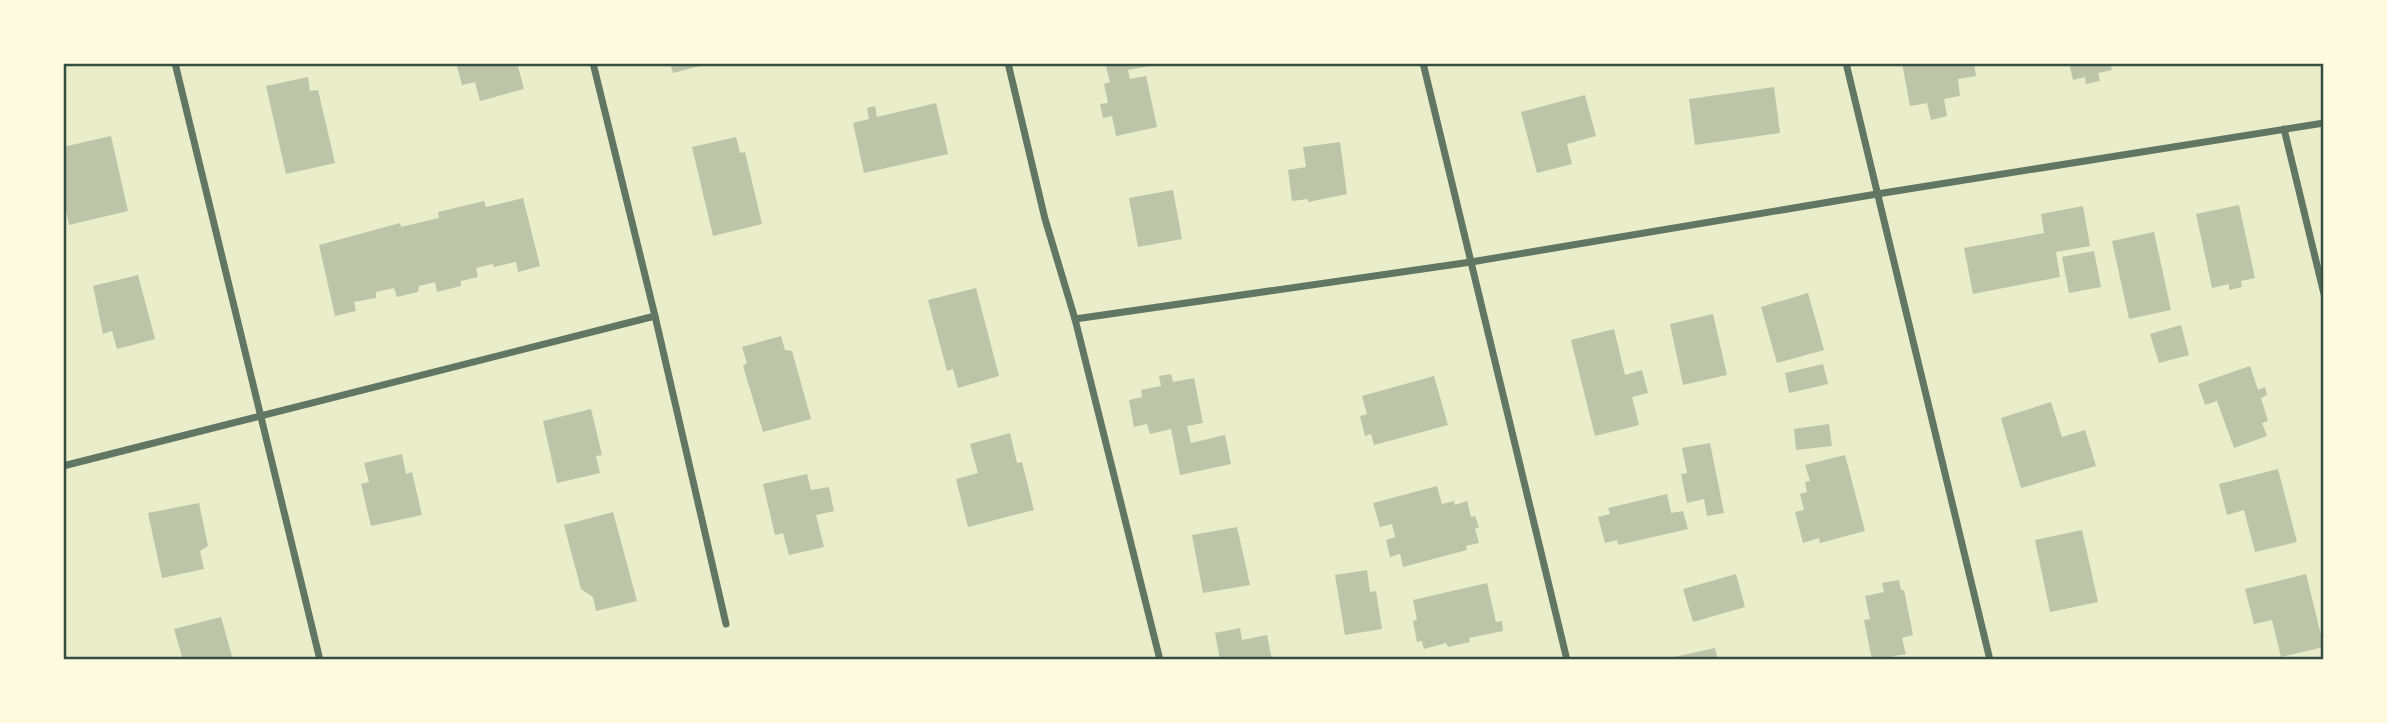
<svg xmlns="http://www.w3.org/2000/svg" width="2387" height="723" font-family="'PT Serif',serif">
	<rect width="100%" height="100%" fill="#e9edc9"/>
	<g fill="#bcc5a7">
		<path d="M456,63H517L524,89L480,101L475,82L462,85Z"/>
		<path d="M670,63H708V64L673,73Z"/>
		<path d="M1105,63H1148L1149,66L1128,70L1130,79L1146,76L1157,127L1116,136L1112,116L1103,118L1100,104L1108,103L1104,84L1110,82Z"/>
		<path d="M1902,63H1974L1976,76L1958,79L1960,96L1944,99L1947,116L1931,120L1927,103L1910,106Z"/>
		<path d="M2069,63H2110L2112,70L2098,73L2100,81L2086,84L2085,77L2073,80Z"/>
		<path d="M308,77L310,91L318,90L335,163L286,174L266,86Z"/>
		<path d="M1774,87L1780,133L1695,145L1689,99Z"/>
		<path d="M1585,95L1596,136L1567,144L1572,164L1537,173L1521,112Z"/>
		<path d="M936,103L948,154L864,173L853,123L869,119L867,108L875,106L877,117Z"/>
		<path d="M111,136L128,211L69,225L63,197V147Z"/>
		<path d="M736,137L740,153L745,152L762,224L713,236L692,147Z"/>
		<path d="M1340,142L1347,194L1308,202V199L1292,201L1288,170L1306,167L1303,147Z"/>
		<path d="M1173,190L1182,239L1138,247L1129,198Z"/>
		<path d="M523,198L540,266L518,272L516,262L494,267L493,264L476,268L478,277L461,281V286L437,292L435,282L419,286L418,292L397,297L394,288L376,292V298L354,302L356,311L335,316L319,245L400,223L401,227L439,218L438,212L484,201L486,207Z"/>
		<path d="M2239,205L2255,278L2241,281L2242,287L2229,290V284L2212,288L2196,214Z"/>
		<path d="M2083,206L2090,246L2056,252L2060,277L1973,294L1964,248L2044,233L2041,214Z"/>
		<path d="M2154,232L2171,310L2129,319L2112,241Z"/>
		<path d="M2094,251L2101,287L2069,293L2062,257Z"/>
		<path d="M138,275L155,339L117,349L112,331L103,334L93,286Z"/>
		<path d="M976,288L999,376L958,388L953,369L947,371L928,300Z"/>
		<path d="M1808,293L1824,350L1777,363L1761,307Z"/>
		<path d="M1713,314L1727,375L1683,385L1670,324Z"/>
		<path d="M2181,325L2189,355L2159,363L2150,334Z"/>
		<path d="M1614,329L1625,375L1642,370L1648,393L1632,397L1639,425L1595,436L1571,340Z"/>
		<path d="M781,336L785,350L792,351L811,419L763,432L743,366L747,363L742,347Z"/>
		<path d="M1823,364L1828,384L1789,393L1785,373Z"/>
		<path d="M2250,366L2258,390L2265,387L2267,395L2261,398L2268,421L2262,423L2267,436L2234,448L2217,401L2205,405L2198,384Z"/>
		<path d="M1171,374L1173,382L1194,378L1203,423L1187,426L1191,443L1225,435L1231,464L1180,475L1171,429L1150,434L1147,424L1134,427L1129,400L1142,397L1141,390L1161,386L1159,376Z"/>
		<path d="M1434,376L1448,425L1374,445L1371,434L1365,436L1360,416L1367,414L1362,396Z"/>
		<path d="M2051,402L2062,437L2085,430L2096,466L2021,488L2001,418Z"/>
		<path d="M591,409L602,455L596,456L600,473L557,483L543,421Z"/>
		<path d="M1829,424L1832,446L1796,450L1794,429Z"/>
		<path d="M1010,433L1017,463L1022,462L1034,510L968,527L956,479L978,473L970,444Z"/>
		<path d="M1710,443L1724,513L1707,516L1704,499L1687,503L1681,474L1687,473L1682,448Z"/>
		<path d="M402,454L406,474L412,472L422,515L371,526L361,484L369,482L364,463Z"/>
		<path d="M1845,455L1865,531L1820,543L1819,538L1803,543L1795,512L1804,510L1800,494L1807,492L1805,482L1810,481L1805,465Z"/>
		<path d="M2278,469L2297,542L2255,552L2244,510L2227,515L2219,484Z"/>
		<path d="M807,474L811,490L829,487L834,511L816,515L824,547L789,555L783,533L775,535L763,484Z"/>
		<path d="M1437,486L1442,504L1454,501L1455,505L1467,501L1471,517L1475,516L1479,527L1475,529L1479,543L1466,546L1467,550L1403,567L1400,554L1390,557L1386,540L1395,537L1392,524L1380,527L1373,503Z"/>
		<path d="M1667,494L1671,513L1683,511L1688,529L1618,545L1617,540L1605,543L1598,517L1610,514L1608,508Z"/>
		<path d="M199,503L208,546L200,551L204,569L162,578L148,513Z"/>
		<path d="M613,512L637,601L596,611L593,597L581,589L564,525Z"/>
		<path d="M1237,527L1250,585L1203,593L1192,535Z"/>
		<path d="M2082,530L2098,602L2050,612L2035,540Z"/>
		<path d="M1367,570L1370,592L1376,591L1382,629L1345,635L1335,575Z"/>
		<path d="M1736,574L1745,607L1693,622L1683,589Z"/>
		<path d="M2306,574L2324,647L2281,657L2272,620L2254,624L2245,589Z"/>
		<path d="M1899,580L1901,590H1904L1913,635L1902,638L1906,654L1872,660L1864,620L1870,619L1865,596L1884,592L1882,583Z"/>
		<path d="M1487,583L1496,622L1502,621L1503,631L1469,638L1470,642L1448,647L1446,643L1424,649L1422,641L1417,642L1413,621L1417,620L1413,600Z"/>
		<path d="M221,617L233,660H183L174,629Z"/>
		<path d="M1240,628L1242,640L1267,635L1272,660H1220L1215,633Z"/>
		<path d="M1715,648L1718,660H1665V659Z"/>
	</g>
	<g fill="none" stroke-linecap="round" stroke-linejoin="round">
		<g stroke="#617663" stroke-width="7">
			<path d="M175,63L320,660"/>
			<path d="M593,63L655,316L726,624"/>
			<path d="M1008,63L1045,219L1075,319L1160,660"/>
			<path d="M1423,63L1567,660"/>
			<path d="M1846,63L1990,660"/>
			<path d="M2284,129L2324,294"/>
			<path d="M1075,319L1471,262L1877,194L2324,123"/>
			<path d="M63,466L655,316"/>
		</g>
	</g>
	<rect width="2387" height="723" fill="none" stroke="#fefae0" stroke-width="130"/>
	<rect x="65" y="65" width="2257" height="593" fill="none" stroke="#344e41" stroke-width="2.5"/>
</svg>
